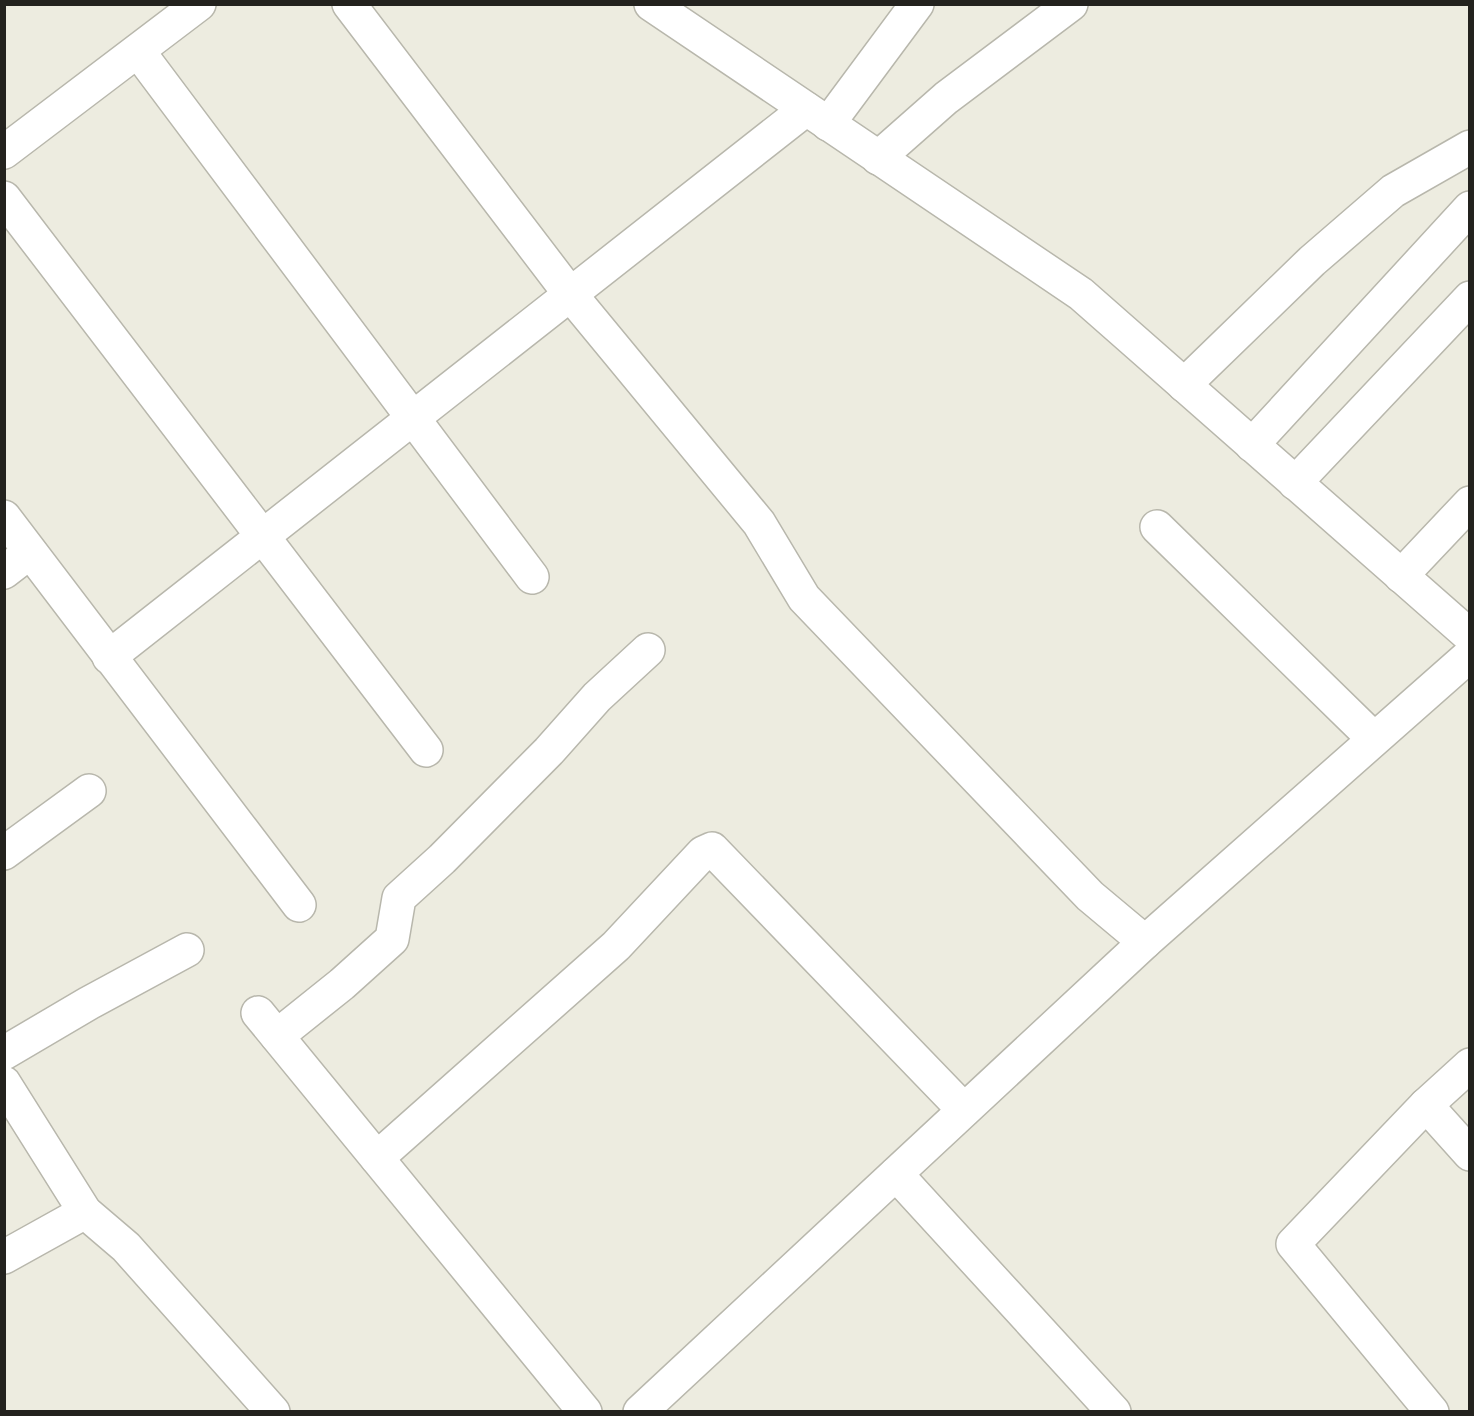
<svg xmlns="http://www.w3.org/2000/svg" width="1474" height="1416" font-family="'Fira Sans Condensed',sans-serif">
	<rect width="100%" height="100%" fill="#edece0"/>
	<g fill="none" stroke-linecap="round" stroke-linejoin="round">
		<g stroke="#b8b7ac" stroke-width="36">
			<g id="minor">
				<path d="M349,4L570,294L759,523L804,598L1090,896L1145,942"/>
				<path d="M651,4L1081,294L1470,636"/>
				<path d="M138,51L532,577"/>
				<path d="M828,124L917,4"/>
				<path d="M4,152L199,4"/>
				<path d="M878,158L946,98L1071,4"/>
				<path d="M4,198L426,750"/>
				<path d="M1184,385L1312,261L1393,191L1470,147"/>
				<path d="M1252,445L1470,208"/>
				<path d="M1295,483L1470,298"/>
				<path d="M4,517L299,905"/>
				<path d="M1157,527L1374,739"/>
				<path d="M4,572L30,552"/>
				<path d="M1401,576L1470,503"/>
				<path d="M109,657L806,109"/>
				<path d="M4,853L89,791"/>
				<path d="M258,1013L585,1412"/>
				<path d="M277,1036L342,984L392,939L399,898L442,859L549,751L597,697L648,650"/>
				<path d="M4,1053L89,1003L187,950"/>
				<path d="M4,1083L85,1212L126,1247L273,1412"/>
				<path d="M1426,1105L1470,1154"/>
				<path d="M377,1158L616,946L703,853L712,849L964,1110"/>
				<path d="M896,1174L1114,1412"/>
				<path d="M4,1257L85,1212"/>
				<path d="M640,1412L1145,942L1470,655"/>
				<path d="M1432,1412L1293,1244L1426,1105L1470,1065"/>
			</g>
		</g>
		<use href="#minor" stroke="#fff" stroke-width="33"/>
	</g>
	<rect width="1474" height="1416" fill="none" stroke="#23221e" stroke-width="12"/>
</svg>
